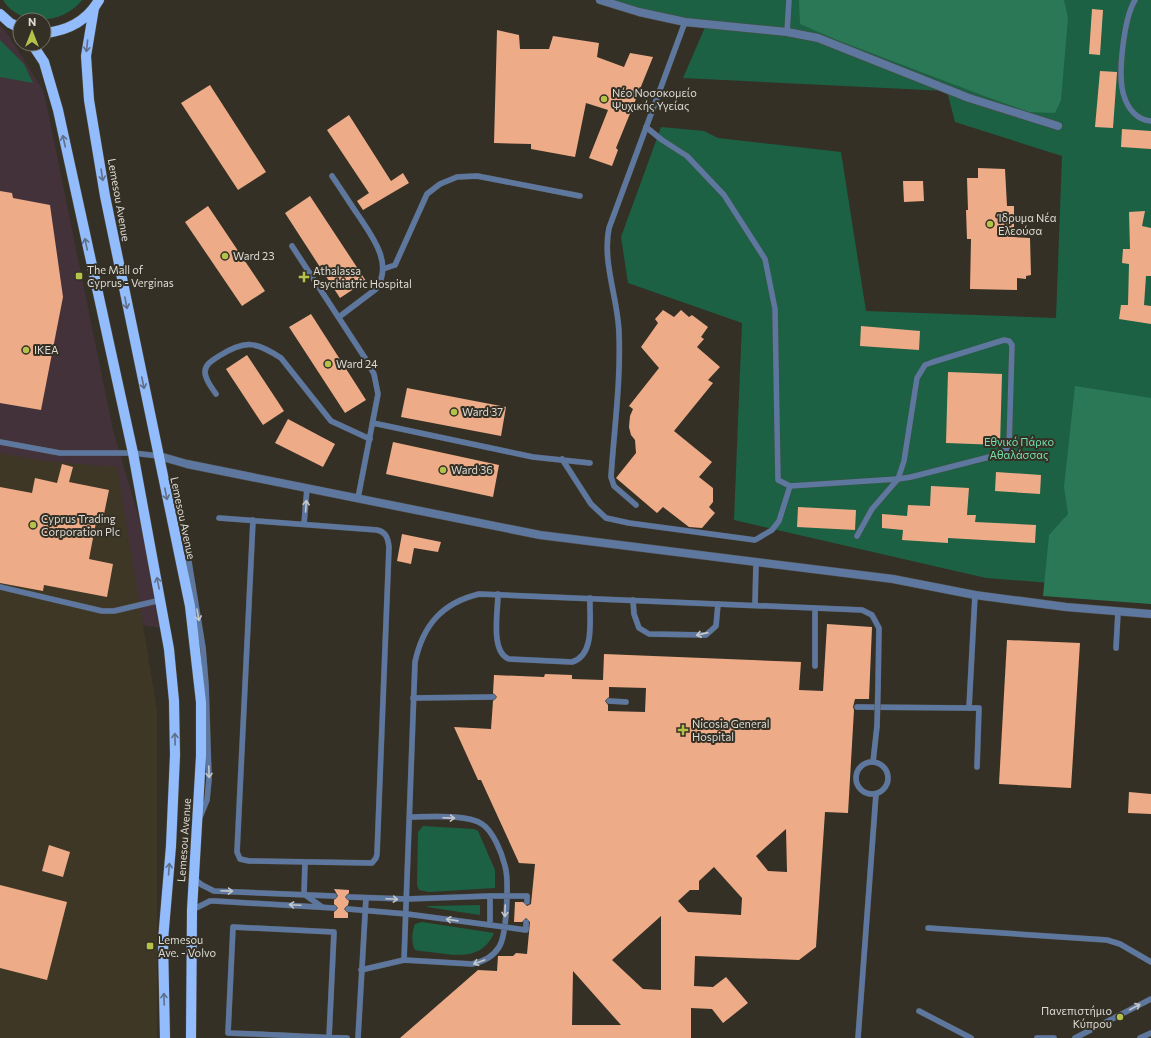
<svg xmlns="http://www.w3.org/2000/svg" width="1151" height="1038" font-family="Commissioner,sans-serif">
	<rect width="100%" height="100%" fill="#343025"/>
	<path fill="#44323b" d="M0,25L7,33L44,92L113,430L142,528L159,628L0,598Z"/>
	<path fill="#3f3726" d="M0,453L44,461L117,467L157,710V1038H0Z"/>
	<g fill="#1c6144">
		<path d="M3,0H82C64,24 20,28 3,0Z"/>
		<path d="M608,0H1151V591L986,578L734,520L742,323L628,283L621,237L661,127L704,131L718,138L841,152L866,311L1056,318L1062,156L955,122L947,91L683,78L706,25Z"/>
		<path d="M0,40L24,64L33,83L0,77Z"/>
		<path d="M423,826L474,829L478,831L495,870V888L429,892L419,890L417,885L418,832Z"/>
		<path d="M480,905V915L427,907L428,906Z"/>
		<path d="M422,922L494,933C480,965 448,953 420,951L415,950C411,942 412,932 415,924Z"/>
	</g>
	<g fill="#2b7857">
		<path d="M799,0H1064L1068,18L1061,100L1055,113L1029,112L987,97L837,40L800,24Z"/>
		<path d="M1075,386L1151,398V604L1043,596L1049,535L1068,514L1064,487Z"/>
	</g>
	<g fill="#eeab88" fill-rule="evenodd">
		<path d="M1092,9L1103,10L1100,55L1089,54Z"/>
		<path d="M497,30L519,35L520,49H549L553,36L599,43L597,57L624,67L630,53L653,57L616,148L618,150L612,166L589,158L608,110L586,103L575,157L531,149V144L494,143Z"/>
		<path d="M1100,71L1117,72L1113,128L1095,127Z"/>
		<path d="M210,85L266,172L238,190L181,103Z"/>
		<path d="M349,115L391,181L403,173L409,183L363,210L357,201L369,193L327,130Z"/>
		<path d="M1122,129L1151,131V149L1121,147Z"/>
		<path d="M978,168L1005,169L1007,206H1014V237L1030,238L1031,275L1026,276V279L1017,278V290L970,289L971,239H967L966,210H968L967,178H978Z"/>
		<path d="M903,181H923L924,201L904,202Z"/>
		<path d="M0,191L12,193L13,198L50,205L63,297L41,410L0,403Z"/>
		<path d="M310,196L366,281L340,298L285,213Z"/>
		<path d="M208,206L265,291L242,306L185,222Z"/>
		<path d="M1145,211L1142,226L1151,228V276H1146L1144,305L1151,306V324L1119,319L1121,305H1128L1129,264L1122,263L1123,249H1130L1129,212Z"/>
		<path d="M663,310L674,317L681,310L689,317L692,315L708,327L701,337L704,339L697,347L720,367L708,380L713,383L674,431L712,462L699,477L713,488V502L709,507L715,513L702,528L689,527L663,507L657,513L616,478L636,453L635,440L631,435L629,427L630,416L633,409L629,406L659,368L641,347L658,323L655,319Z"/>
		<path d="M311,314L366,400L345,413L289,327Z"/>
		<path d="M861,326L920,331L919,350L860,346Z"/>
		<path d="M247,355L284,411L263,425L226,369Z"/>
		<path d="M948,372L1002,374L1000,445L946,443Z"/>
		<path d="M407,388L506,407L501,436L401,417Z"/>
		<path d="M288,419L335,444L323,467L275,443Z"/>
		<path d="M393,442L499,465L493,497L386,474Z"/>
		<path d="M62,464L73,467L69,482L109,490L104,514L98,512L89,559L113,564L107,597L44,585L43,591L0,583V487L32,493L35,478L57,483Z"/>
		<path d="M996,472L1041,475L1040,494L995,491Z"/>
		<path d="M931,486L969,488L967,515H976L975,522L1036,525L1035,543L948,538V543L902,540L903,530L882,528V514L907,516L908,505L930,506Z"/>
		<path d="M798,507L856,510L855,530L797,527Z"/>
		<path d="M402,534L441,542L438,552L414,548L411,564L397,561Z"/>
		<path d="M827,624L872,627L869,699H855L853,707L854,710L848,813L825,812L816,947L799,960L695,956L694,986L713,987L726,977L748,1003L723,1023L712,1009L691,1008V1038H400L478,970L497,971L498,956H513L516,953L527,954L530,922L526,918L522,922H514L515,902H523L527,906L531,904L535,864L519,863L481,780H478L454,727L491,729L493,701L497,697L493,693L494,675L544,677L545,674L572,675V679L603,680L604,654L801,662L799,690L823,691ZM609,687L646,688L645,712L608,711V705L605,701L609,697ZM786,829L787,872L768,871L756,856ZM714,867L742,898L741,915L688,912L678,901L690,890H699V881ZM661,916V990L643,989L612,960ZM573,971L621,1025H572Z"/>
		<path d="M1007,640L1080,643L1071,788L999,784Z"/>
		<path d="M1129,792L1151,794V814L1128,813Z"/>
		<path d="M49,845L70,852L63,877L42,871Z"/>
		<path d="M0,885L67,902L47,980L0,968Z"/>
		<path d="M334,889L349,890V893L345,897L349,901L348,905L344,909L348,913V918H334V912L338,908L334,904V900L338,896Z"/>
	</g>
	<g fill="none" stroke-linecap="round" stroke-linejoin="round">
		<g stroke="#4f4b41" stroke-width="6">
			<g id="lane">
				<path d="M1135,0C1124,18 1117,76 1124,96C1128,109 1137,120 1151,121"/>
				<path d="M787,32L789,0"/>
				<path d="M332,176C341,189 349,202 358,215C372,236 394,264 376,289L339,317"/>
				<path d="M292,246L365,358L374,374L378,394L358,498"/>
				<path d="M383,269L395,265L427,194L440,184L457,177L477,176L580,196"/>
				<path d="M1004,340L1009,341L1012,345L1009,448L997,455L911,477L898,479L904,461L917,378L925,365L933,362Z"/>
				<path d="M216,394C212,388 205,380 205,372C205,364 213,360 219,356C245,340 255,341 281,358L331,421L370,439"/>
				<path d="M373,423L533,457L590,463"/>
				<path d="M0,442L60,453H133L159,456"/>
				<path d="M562,459L591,504L606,518L629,523L755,540L772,530L779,521L790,486L778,480L775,309L765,259L724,195L687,156L662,140L646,127"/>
				<path d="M790,486L898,479"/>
				<path d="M636,505L614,486L611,477C614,430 621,381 619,333C618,298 602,263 609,228L685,22"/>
				<path d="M219,518L377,530C386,532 388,538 389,547L377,854L376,858L372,863L249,861L240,859L237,852L253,520"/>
				<path d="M304,524L307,488"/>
				<path d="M857,536L872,509L898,479"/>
				<path d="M180,555L189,562L203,648L206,685L209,779L207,800L200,817"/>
				<path d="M0,587L102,611H114L161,600"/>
				<path d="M498,594C498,612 490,652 509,659L572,662C596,655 589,617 590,598"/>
				<path d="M975,595L969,708H979L977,767"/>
				<path d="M633,600L634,614L639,628L649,634L706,635L716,626L718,604"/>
				<path d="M755,605L756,563"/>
				<path d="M1116,648L1118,612"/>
				<path d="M815,666V608"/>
				<path d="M413,698L493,697"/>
				<path d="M609,701L626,702"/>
				<path d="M857,707L969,708"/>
				<path d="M873,762L877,726"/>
				<circle cx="872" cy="778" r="16"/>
				<path d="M305,863L304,894L322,907"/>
				<path d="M193,878L202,885L214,891L334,896"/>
				<path d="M348,909L407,914L490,925V896L407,899L349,897"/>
				<path d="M192,910L210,901H215L334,908"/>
				<path d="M928,928L1107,940L1120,944L1151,962"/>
				<path d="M404,960L415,662C423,625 442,603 479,594L862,610L872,615L879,628L878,688"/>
				<path d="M361,970L404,960L472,964C482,962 493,957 499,947C507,935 509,880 505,866C502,853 493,831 482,824C467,814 428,817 410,817"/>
				<path d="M919,1011L971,1038"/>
				<path d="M329,1038L334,932L233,927L228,1033C268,1034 307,1037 347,1038"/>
				<path d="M358,1038L366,898"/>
				<path d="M858,1038L876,794"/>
				<path d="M1037,1038H1054"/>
				<path d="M1075,1038L1151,999"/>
				<path d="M1140,1038L1151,1033"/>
			</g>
		</g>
		<g stroke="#4f4b41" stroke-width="9">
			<g id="street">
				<path d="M600,0L639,12L685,22L787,32L818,38L969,98L1058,126"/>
				<path d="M159,456L187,464L540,535L893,579L975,595L1066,607L1151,614"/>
			</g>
		</g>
		<g stroke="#4f4b41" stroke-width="11">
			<g id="primary">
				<path d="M94,8L86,56L89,100L105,196L190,606L201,702V756L192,910L191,1038"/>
				<path d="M0,14L10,23L20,28"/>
				<path d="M44,33C67,31 87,21 99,0"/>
				<path d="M32,44L44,62L58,110L133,453L169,649L174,701L175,755L171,846L163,940L165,1038"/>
			</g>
		</g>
		<use href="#lane" stroke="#5e779f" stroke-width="5.5"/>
		<use href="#street" stroke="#5e779f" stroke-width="8"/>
		<use href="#primary" stroke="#93bcfd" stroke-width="10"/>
		<g stroke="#4f4b41" stroke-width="6" stroke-linecap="butt">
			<g id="lane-bridge">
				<path d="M877,726L878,688"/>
				<path d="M490,896H527V902"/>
				<path d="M490,925L526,930V922"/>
			</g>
		</g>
		<use href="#lane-bridge" stroke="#5e779f" stroke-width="5.5"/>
	</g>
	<defs><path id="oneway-shaft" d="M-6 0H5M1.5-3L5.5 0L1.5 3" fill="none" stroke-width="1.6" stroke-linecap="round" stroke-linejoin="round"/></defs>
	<g stroke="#5f6f86">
		<use href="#oneway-shaft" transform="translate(87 46) rotate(96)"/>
		<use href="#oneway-shaft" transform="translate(64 141) rotate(-102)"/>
		<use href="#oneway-shaft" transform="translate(102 175) rotate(81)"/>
		<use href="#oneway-shaft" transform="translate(86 244) rotate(-102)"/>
		<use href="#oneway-shaft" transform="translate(126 303) rotate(79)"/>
		<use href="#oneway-shaft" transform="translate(143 383) rotate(78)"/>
		<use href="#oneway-shaft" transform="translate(166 494) rotate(79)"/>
		<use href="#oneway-shaft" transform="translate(158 583) rotate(-101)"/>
		<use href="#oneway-shaft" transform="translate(175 739) rotate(-91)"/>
		<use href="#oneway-shaft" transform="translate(169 869) rotate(-85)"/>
		<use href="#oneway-shaft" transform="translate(164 999) rotate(-92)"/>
	</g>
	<g stroke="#c4c7c9">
		<use href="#oneway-shaft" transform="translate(306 506) rotate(-86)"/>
		<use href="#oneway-shaft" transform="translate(198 615) rotate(80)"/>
		<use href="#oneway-shaft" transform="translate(702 634) rotate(167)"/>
		<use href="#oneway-shaft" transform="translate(209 772) rotate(88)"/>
		<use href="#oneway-shaft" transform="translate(449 818) rotate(2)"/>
		<use href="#oneway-shaft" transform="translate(227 891) rotate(2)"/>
		<use href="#oneway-shaft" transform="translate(392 899) rotate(3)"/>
		<use href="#oneway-shaft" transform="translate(295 905) rotate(-177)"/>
		<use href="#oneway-shaft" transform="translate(505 911) rotate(92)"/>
		<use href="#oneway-shaft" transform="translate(452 920) rotate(-172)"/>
		<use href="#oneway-shaft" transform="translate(479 962) rotate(160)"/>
		<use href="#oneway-shaft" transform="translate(1135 1007) rotate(-28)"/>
	</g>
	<g fill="#b5c24a" stroke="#343025" stroke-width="1.5">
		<circle cx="604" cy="99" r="4"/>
		<circle cx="990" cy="224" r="4"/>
		<circle cx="225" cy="256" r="4"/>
		<rect x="75" y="272" width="8" height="8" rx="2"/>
		<path d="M302 271h4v4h4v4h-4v4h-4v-4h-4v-4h4z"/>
		<circle cx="26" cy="350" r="4"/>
		<circle cx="328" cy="364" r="4"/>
		<circle cx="454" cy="412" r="4"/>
		<circle cx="443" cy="470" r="4"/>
		<circle cx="33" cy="525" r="4"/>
		<path d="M681 724h4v4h4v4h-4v4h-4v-4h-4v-4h4z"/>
		<rect x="146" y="942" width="8" height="8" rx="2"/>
		<circle cx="1120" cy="1017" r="4"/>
	</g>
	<g text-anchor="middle" stroke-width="4" stroke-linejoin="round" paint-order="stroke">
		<g font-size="11" fill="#dddbd4" stroke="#343025" text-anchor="start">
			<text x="612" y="97">Νέο Νοσοκομείο<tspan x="612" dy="13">Ψυχικής Υγείας</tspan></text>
			<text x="998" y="222">Ίδρυμα Νέα<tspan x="998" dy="13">Ελεούσα</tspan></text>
			<text x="233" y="260">Ward 23</text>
			<text x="87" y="274">The Mall of<tspan x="87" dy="13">Cyprus - Verginas</tspan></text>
			<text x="313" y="275">Athalassa<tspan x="313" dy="13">Psychiatric Hospital</tspan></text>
			<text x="34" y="354">IKEA</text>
			<text x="336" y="368">Ward 24</text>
			<text x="462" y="416">Ward 37</text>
			<text x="451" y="474">Ward 36</text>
			<text x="41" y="523">Cyprus Trading<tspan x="41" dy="13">Corporation Plc</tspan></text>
			<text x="692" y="728">Nicosia General<tspan x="692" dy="13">Hospital</tspan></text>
			<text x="158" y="944">Lemesou<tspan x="158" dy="13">Ave. - Volvo</tspan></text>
			<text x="1112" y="1015" text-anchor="end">Πανεπιστήμιο<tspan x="1112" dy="13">Κύπρου</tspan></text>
		</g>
		<g font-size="11" fill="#dddbd4" stroke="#343025">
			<text transform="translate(119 200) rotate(80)" y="4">Lemesou Avenue</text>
			<text transform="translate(183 518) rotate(78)" y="4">Lemesou Avenue</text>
			<text transform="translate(184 840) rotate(-86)" y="4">Lemesou Avenue</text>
		</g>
		<g font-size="11" fill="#75dfad" stroke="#343025">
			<text x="1019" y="446">Εθνικό Πάρκο<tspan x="1019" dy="13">Αθαλάσσας</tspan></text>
		</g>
	</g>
	<g transform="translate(32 32)"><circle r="19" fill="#343025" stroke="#78746b"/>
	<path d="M0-3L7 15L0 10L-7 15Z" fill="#b5c24a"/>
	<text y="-6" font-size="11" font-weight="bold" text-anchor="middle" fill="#dddbd4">N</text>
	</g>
</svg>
